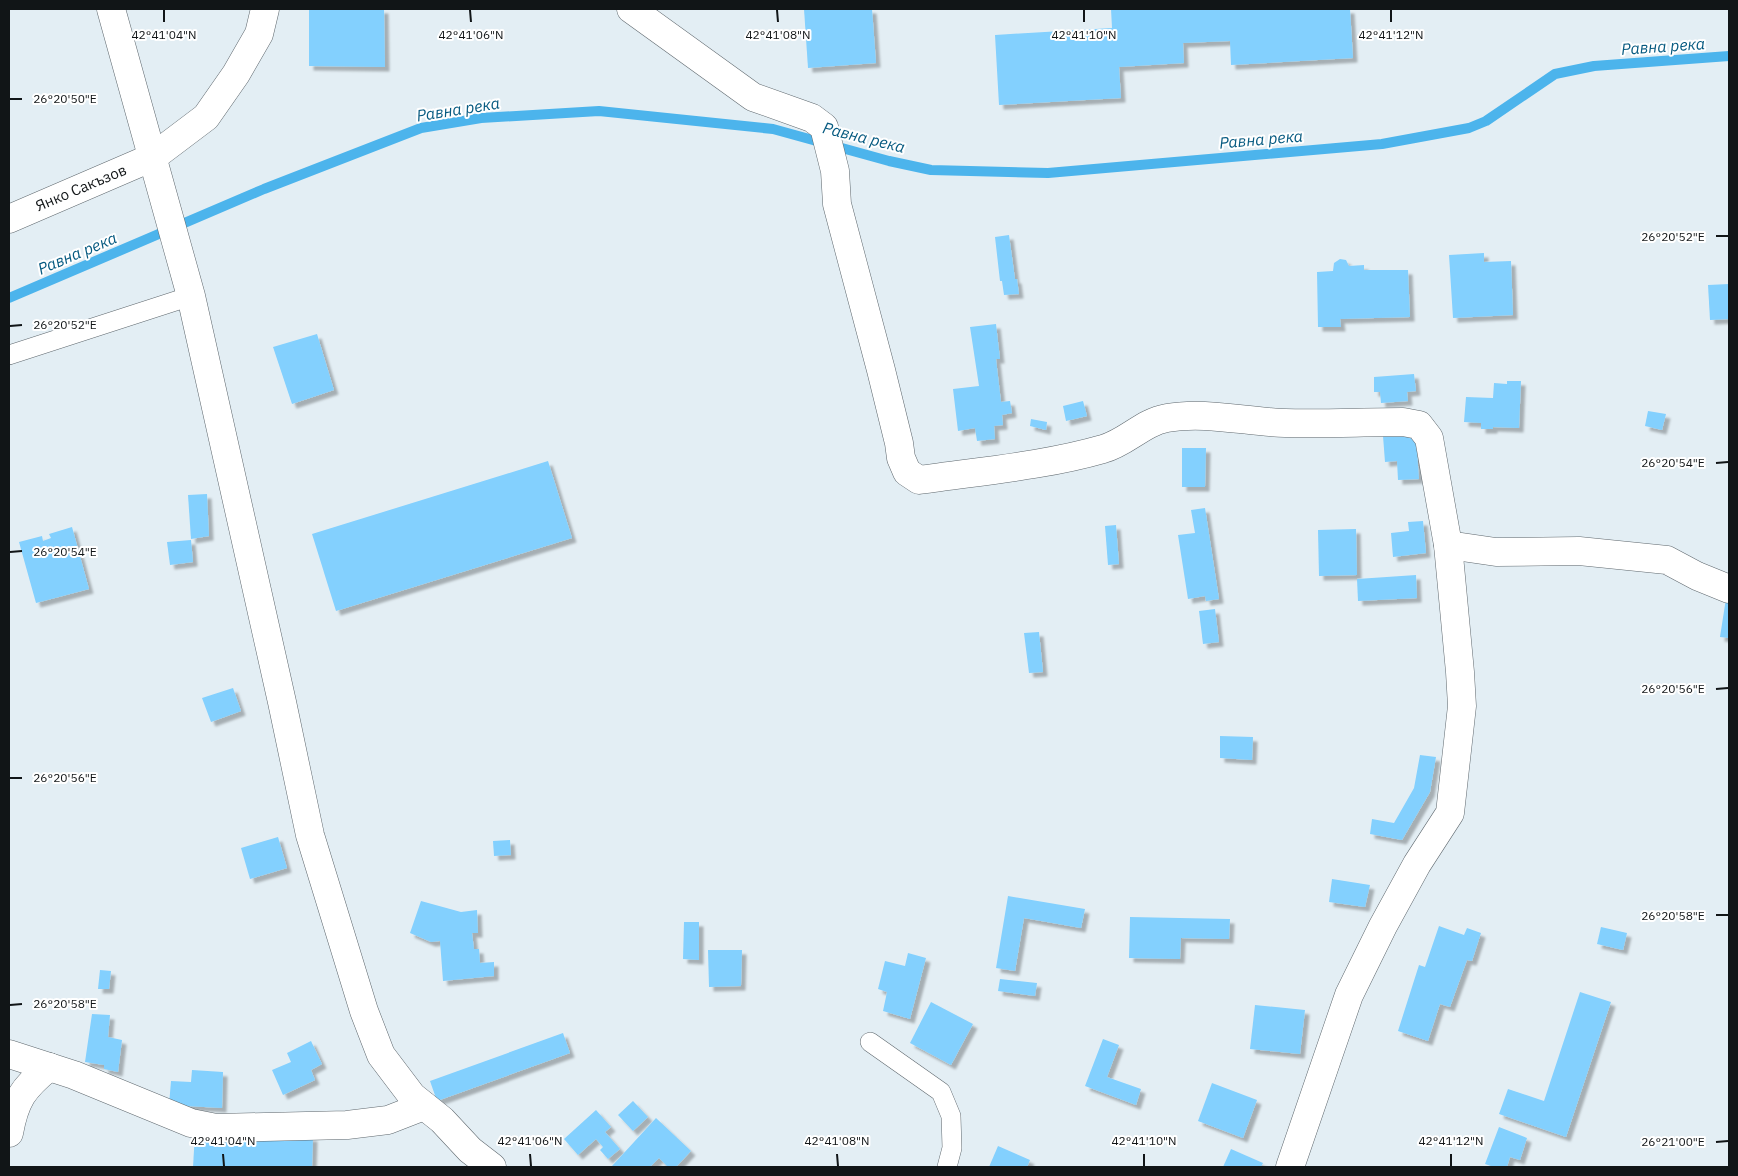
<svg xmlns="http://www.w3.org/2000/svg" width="1738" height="1176" font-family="'IBM Plex Sans',sans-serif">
	<defs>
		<filter id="shadow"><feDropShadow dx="4.5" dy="4.5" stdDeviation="1" flood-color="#0004"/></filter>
	</defs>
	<rect width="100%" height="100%" fill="#e3eef4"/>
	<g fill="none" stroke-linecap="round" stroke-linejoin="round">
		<path stroke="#4cb4ec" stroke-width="10" d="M9,298L264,189L421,128L481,118L599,111L773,129L889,161L931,170L1048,173L1382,144L1469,128L1486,121L1555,74L1594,66L1729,56"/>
	</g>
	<g fill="#83d0fe" filter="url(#shadow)">
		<path d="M309,9H384L385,67L309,66Z"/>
		<path d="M804,9H872L876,63L808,68Z"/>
		<path d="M1111,9H1350L1353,58L1231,65L1230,41L1183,43L1184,63L1119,67L1121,98L999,105L995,35L1112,28Z"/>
		<path d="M1009,235L1015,279H1017L1019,294L1004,295L1002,281H1000L995,237Z"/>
		<path d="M1484,253V262L1511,261L1513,315L1453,318L1449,255Z"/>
		<path d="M1340,259L1346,260L1349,266L1364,265V270H1408L1410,317L1340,319L1341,327H1318L1317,272L1333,271L1334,263Z"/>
		<path d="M1729,284V319L1710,320L1708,285Z"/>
		<path d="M996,324L1000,359H996L1001,402L1010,401L1012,413L1002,415L1003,425L994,426L995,439L977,441L975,428L958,431L953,389L979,386L970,327Z"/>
		<path d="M317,334L334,390L292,404L273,347Z"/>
		<path d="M1414,374L1416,391L1407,392L1408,401L1381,403L1380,392H1374V377Z"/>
		<path d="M1507,381H1521L1519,428L1493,427V429H1481V423L1464,422L1466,397L1493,398L1494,383L1507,384Z"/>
		<path d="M1083,401L1087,416L1066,421L1063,406Z"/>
		<path d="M1648,411L1666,414L1662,430L1645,426Z"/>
		<path d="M1031,419L1047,422L1046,430L1030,426Z"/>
		<path d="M1415,425L1419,479L1398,480L1397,461L1385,462L1383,436L1404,434Z"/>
		<path d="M1182,448H1206L1205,487H1182Z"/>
		<path d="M548,461L572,538L336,611L312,534Z"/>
		<path d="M207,494L209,536L191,539L188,495Z"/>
		<path d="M1205,508L1219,599L1206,601L1205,596L1188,599L1178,535L1195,533L1191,510Z"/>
		<path d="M1423,521L1426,553L1393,557L1391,533L1409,531L1408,522Z"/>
		<path d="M1116,525L1119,564L1108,565L1105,526Z"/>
		<path d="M72,527L89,589L36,603L19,542L42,536L43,541L51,538L49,534Z"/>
		<path d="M1356,529L1357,575L1319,576L1318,530Z"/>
		<path d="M191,540L193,562L170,565L167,542Z"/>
		<path d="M1416,575L1417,598L1358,601L1357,579Z"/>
		<path d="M1727,592L1729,593V638L1720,637Z"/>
		<path d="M1215,609L1219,642L1203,644L1199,611Z"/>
		<path d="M1039,632L1043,672L1029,673L1024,633Z"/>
		<path d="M233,688L241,711L211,722L202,698Z"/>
		<path d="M1220,736L1253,737L1252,760L1220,758Z"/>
		<path d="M1420,755L1436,757L1430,792L1402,840L1370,834L1372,819L1394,823L1414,788Z"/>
		<path d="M278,837L287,868L250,879L241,848Z"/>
		<path d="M510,840L511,855L494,856L493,841Z"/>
		<path d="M1332,879L1370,885L1365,907L1329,902Z"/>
		<path d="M1008,896L1085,909L1081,928L1024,918L1015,971L996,968Z"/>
		<path d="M421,901L461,912L477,910L478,933H472L474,949H479L480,963L494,962V976L443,981L440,941L431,942L410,933Z"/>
		<path d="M1130,917L1230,919L1229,939L1181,938L1180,959L1129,958Z"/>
		<path d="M684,922H699V960L683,959Z"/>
		<path d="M1439,926L1464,935L1467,928L1481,933L1472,961L1467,960L1450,1007L1440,1004L1428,1041L1398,1031L1419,965L1425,967Z"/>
		<path d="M1601,927L1627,933L1623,950L1597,944Z"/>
		<path d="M708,950H742L741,986L709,987Z"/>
		<path d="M908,953L926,958L910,1019L883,1011L887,992L878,989L885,961L905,966Z"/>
		<path d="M100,970L111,971L109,989H98Z"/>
		<path d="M1000,979L1037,983L1035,996L998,991Z"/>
		<path d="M1580,992L1611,1002L1566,1137L1499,1114L1508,1089L1544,1101Z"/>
		<path d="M931,1002L973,1024L951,1065L910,1043Z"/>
		<path d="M1255,1005L1305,1010L1300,1054L1250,1049Z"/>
		<path d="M92,1014L110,1015L108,1037L122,1040L118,1072L104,1069V1065L85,1062Z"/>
		<path d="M563,1033L570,1053L437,1101L430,1081Z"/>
		<path d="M1103,1039L1119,1045L1107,1077L1141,1089L1136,1105L1085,1086Z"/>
		<path d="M311,1041L322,1064L311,1070L315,1080L283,1095L272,1070L291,1062L287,1053Z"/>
		<path d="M192,1070L223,1072L222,1108L169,1105L171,1081L191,1082Z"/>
		<path d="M1212,1083L1257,1100L1243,1138L1198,1121Z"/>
		<path d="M633,1101L648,1117L633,1131L618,1115Z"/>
		<path d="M596,1110L611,1127L605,1132L620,1149L608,1159L600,1150L603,1147L596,1139L578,1155L564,1139Z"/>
		<path d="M656,1118L691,1151L676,1167H668L659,1158L650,1167H614L612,1166Z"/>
		<path d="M1499,1127L1527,1138L1520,1160L1510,1157L1507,1167H1494L1485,1164Z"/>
		<path d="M195,1133L313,1137L312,1167H193Z"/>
		<path d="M998,1146L1030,1160L1027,1167H989Z"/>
		<path d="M1231,1149L1263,1163L1261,1167H1223Z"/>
	</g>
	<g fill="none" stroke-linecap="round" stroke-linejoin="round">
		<g stroke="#5f686e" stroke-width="20">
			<g id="service">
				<path d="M9,355L191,296"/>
				<path d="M870,1042L941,1092L951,1116L952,1148L947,1167"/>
			</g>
		</g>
		<g stroke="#5f686e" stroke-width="29">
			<g id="minor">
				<path d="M111,9L191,296L282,702L310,835L364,1011L381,1055L412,1096L442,1120L470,1150L492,1167"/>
				<path d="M631,9L753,97L812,118L824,127L835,171L837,204L881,370L899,443L901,458L907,472L919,480C980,471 1044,466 1103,449C1126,443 1143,422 1167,418C1205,411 1247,422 1285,423C1324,424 1364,422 1403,422L1419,425L1429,438L1448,545L1460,672L1462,706L1450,813L1417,864L1383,926L1349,995L1290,1167"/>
				<path d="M9,219L153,157L206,117L236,74L259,34L265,9"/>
				<path d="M1448,545L1496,552L1579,551L1667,560L1697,576L1729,589"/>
				<path d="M9,1054L74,1075L191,1123L216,1128L347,1125L388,1120L424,1106"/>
				<path d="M9,1133C15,1100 23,1088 49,1067"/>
			</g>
		</g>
		<use href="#service" stroke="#fff" stroke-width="19"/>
		<use href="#minor" stroke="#fff" stroke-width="28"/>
	</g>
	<path fill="none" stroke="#111517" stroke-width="2" d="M164,10V22M470,10L471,22M777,10L778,22M1084,10V22M1391,10V22M10,99H22M1716,236H1728M10,326L22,325M1716,463L1728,462M10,552L22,551M1716,689L1728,688M10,778H22M1716,915H1728M10,1005L22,1004M1716,1142L1728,1141M223,1154L224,1166M530,1154L531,1166M837,1154L838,1166M1144,1154V1166M1451,1154V1166"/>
	<g text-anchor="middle" stroke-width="4" stroke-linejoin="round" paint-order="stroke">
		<g font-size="15" fill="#111517" stroke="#fff">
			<text transform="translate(81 188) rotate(-23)" y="5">Янко Сакъзов</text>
		</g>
		<g font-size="16" font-style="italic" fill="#065a80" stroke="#fff">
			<text transform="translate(1663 46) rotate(-4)" y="6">Равна река</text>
			<text transform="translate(458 109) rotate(-9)" y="6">Равна река</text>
			<text transform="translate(864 137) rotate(14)" y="6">Равна река</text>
			<text transform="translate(1261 139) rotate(-5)" y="6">Равна река</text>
			<text transform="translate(77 253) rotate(-23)" y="6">Равна река</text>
		</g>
	</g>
	<g font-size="12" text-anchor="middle" fill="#111517" stroke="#fff" stroke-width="4" stroke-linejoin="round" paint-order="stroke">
		<text x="164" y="39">42°41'04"N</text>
		<text x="471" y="39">42°41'06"N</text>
		<text x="778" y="39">42°41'08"N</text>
		<text x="1084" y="39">42°41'10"N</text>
		<text x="1391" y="39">42°41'12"N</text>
		<text x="65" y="103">26°20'50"E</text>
		<text x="1673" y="241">26°20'52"E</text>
		<text x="65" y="329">26°20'52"E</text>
		<text x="1673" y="467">26°20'54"E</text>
		<text x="65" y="556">26°20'54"E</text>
		<text x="1673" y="693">26°20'56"E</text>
		<text x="65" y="782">26°20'56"E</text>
		<text x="1673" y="920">26°20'58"E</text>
		<text x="65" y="1008">26°20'58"E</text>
		<text x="223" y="1145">42°41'04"N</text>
		<text x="530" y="1145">42°41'06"N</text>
		<text x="837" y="1145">42°41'08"N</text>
		<text x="1144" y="1145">42°41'10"N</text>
		<text x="1451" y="1145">42°41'12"N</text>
		<text x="1673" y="1146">26°21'00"E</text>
	</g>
	<rect width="1738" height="1176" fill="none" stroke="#111517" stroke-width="20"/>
</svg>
